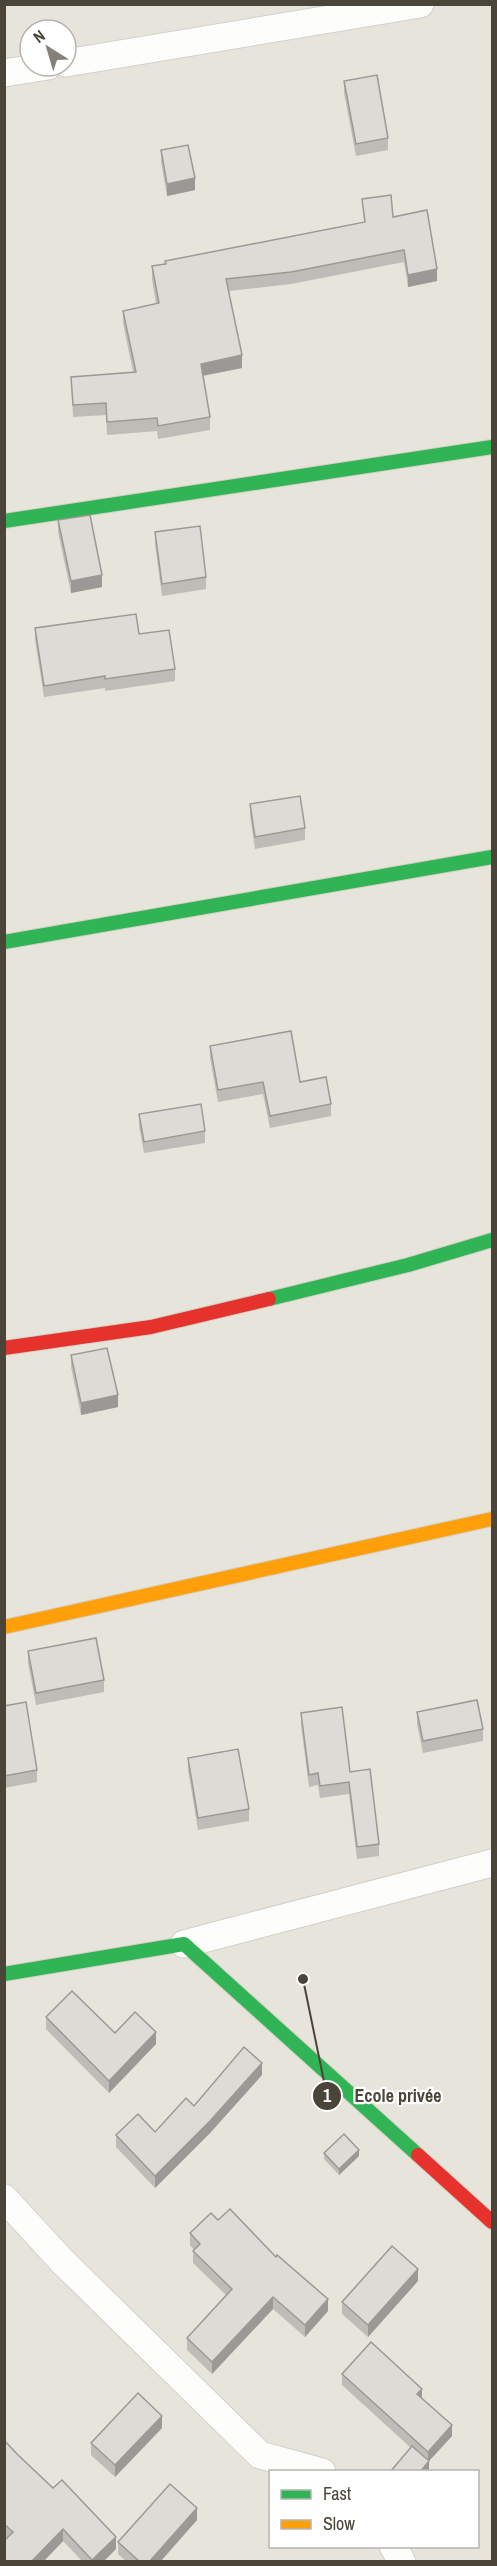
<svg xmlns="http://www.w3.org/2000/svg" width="497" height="2566" font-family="'Archivo Narrow',sans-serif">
	<rect width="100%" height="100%" fill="#f4f2ee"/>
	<path fill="#e7e4dc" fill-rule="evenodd" d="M5,5H492V2561H5ZM30,30H66V66H30ZM270,2472H478V2546H270Z"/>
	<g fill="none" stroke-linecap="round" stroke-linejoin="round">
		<g stroke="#d2d0cb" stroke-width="29">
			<g id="street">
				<path d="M66,63L420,4"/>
				<path d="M4,73L48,66"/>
				<path d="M184,1944L492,1863"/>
				<path d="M4,2198L62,2261L260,2455L322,2472"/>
				<path d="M393,2546L402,2562"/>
			</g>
		</g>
		<g stroke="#d3cfc5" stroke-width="16">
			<g id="fast">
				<path d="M4,521L492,447"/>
				<path d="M4,942L492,857"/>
				<path d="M269,1299L408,1265L492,1240"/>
				<path d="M4,1974L184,1944L418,2155"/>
			</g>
		</g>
		<g stroke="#d3cfc5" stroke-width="16">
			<path id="slow" d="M4,1627L492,1519"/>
		</g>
		<g stroke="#d3cfc5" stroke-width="16">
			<g id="jam">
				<path d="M4,1348L151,1327L269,1299"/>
				<path d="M418,2155L492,2222"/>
			</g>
		</g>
		<use href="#street" stroke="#fdfdfc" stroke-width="27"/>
		<use href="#fast" stroke="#30b455" stroke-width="14"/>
		<use href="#slow" stroke="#ff9f0a" stroke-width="14"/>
		<use href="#jam" stroke="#e5322d" stroke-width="14"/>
	</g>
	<g fill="#bfbcb8">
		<path d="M344,81L388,138V150L356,156L344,93Z"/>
		<path d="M161,150L195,190L167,196L161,162Z"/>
		<path d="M362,199L393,217L437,281L408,287L404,262L291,284L229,291L242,368L203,376L210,417V430L158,439L157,431L107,435L106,415L73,417L71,377L133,372L123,323V311L156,304L152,279V266L364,222Z"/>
		<path d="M58,520L102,587L71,593L58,532Z"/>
		<path d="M155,532L206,577V589L162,596L155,544Z"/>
		<path d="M35,628L139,634L175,669V681L105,691V688L44,697L35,640Z"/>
		<path d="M250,804L305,828V840L255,849L250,816Z"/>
		<path d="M210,1046L300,1082L331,1104V1116L270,1128L263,1094L218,1102L210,1058Z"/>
		<path d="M139,1114L205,1131V1143L144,1153L139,1126Z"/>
		<path d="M71,1355L118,1407L81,1415L71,1367Z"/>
		<path d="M28,1651L104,1680V1692L36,1705L28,1663Z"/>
		<path d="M4,1706L37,1770V1782L4,1788Z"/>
		<path d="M417,1712L483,1729V1741L423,1753L417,1724Z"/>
		<path d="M301,1713L350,1772L379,1844V1856L357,1859L349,1794L320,1798L318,1785L309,1787L301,1725Z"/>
		<path d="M188,1758L249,1809V1821L198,1830L188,1770Z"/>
		<path d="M46,2017L115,2033L156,2044L109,2093L46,2029Z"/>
		<path d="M262,2075L210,2133L155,2188L116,2147V2135L155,2132L194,2106Z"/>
		<path d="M324,2153L359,2156L339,2175L324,2159Z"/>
		<path d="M218,2220L328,2311L305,2337L273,2309L212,2374L187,2350V2338L226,2295L193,2263V2251L194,2250L190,2245V2233Z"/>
		<path d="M418,2281L368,2337L342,2314V2302Z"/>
		<path d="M342,2374L422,2399L452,2436L429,2461V2472L411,2448L342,2385Z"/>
		<path d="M162,2428L115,2477L91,2455V2443Z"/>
		<path d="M4,2440L17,2454L116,2549L103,2562H83L63,2541L43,2562H4L7,2538L4,2536Z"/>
		<path d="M197,2520L160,2562H127L118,2554V2542Z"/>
	</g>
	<g fill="#9b9996">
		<path d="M195,178V190L167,196V184Z"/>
		<path d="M437,269V281L408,287V275Z"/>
		<path d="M242,355V368L201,376V364Z"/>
		<path d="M102,575V587L71,593V581Z"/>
		<path d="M118,1395V1407L81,1415V1403Z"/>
		<path d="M156,2032V2044L109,2093V2081Z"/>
		<path d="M262,2063V2075L210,2133L155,2188V2176Z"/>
		<path d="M359,2150V2156L339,2175V2169Z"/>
		<path d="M418,2269V2281L368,2337V2325Z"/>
		<path d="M273,2297V2309L212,2374V2362Z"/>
		<path d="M328,2299V2311L305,2337V2325Z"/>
		<path d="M422,2389V2400L417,2394Z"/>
		<path d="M162,2416V2428L115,2477V2465Z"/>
		<path d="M452,2425V2436L429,2461V2472H420L428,2462V2452Z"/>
		<path d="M197,2508V2520L160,2562H149Z"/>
		<path d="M63,2529V2541L43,2562H31Z"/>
		<path d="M116,2537V2549L103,2562H92V2560Z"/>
	</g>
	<g fill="#dedbd6" stroke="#9b9996" stroke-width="1.5">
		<path d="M377,75L388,138L356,144L344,81Z"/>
		<path d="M188,145L195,178L167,184L161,150Z"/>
		<path d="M391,195L393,217L427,210L437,269L408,275L404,250L291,272L226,279L242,355L201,364L210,417L158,426L157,418L107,422L106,403L73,405L71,377L136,372L123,311L159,303L152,266L166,264L165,261L365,222L362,199Z"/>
		<path d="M90,515L102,575L71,581L58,520Z"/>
		<path d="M200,526L206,577L162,584L155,532Z"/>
		<path d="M136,614L139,634L169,630L175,669L105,679V676L44,686L35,628Z"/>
		<path d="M300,796L305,828L255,837L250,804Z"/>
		<path d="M291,1031L300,1082L326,1077L331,1104L270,1116L263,1082L218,1090L210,1046Z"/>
		<path d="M201,1104L205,1131L144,1142L139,1114Z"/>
		<path d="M107,1348L118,1395L81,1403L71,1355Z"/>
		<path d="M96,1638L104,1680L36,1693L28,1651Z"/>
		<path d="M477,1700L483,1729L423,1741L417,1712Z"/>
		<path d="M26,1702L37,1770L4,1776V1706Z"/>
		<path d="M342,1707L350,1772L370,1769L379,1844L357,1847L349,1782L320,1786L318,1773L309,1775L301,1713Z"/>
		<path d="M238,1749L249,1809L198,1818L188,1758Z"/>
		<path d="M72,1991L115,2033L135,2012L156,2032L109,2081L46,2017Z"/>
		<path d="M244,2047L262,2063L210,2121L155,2176L116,2135L138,2114L155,2132L186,2098L194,2106Z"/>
		<path d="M344,2134L359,2150L339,2169L324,2153Z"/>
		<path d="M230,2209L276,2257L277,2255L328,2299L305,2325L273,2297L212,2362L187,2338L232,2289L193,2251L200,2244L190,2233L211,2213L218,2220Z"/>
		<path d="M392,2246L418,2269L368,2325L342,2302Z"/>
		<path d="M371,2342L422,2389L417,2394L452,2425L428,2452L342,2374Z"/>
		<path d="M138,2393L162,2416L115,2465L91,2443Z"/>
		<path d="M4,2440L17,2454L53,2488L62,2480L116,2537L92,2560L63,2529L31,2562H4V2541L13,2532L4,2524Z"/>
		<path d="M412,2446L429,2461L420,2472H390Z"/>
		<path d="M170,2484L197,2508L149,2562H140L118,2542Z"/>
	</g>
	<path fill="none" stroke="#4b4439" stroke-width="2" d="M303 1979L327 2096"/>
	<g fill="#4b4439" stroke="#fff" stroke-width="2">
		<circle cx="303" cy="1979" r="6"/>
		<circle cx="327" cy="2096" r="15"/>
	</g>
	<g font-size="18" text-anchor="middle" font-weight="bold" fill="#fff">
		<text x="327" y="2102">1</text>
	</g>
	<g font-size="18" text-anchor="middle" font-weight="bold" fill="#4b4439" stroke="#fff" stroke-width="4.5" stroke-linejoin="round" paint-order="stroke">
		<text x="398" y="2102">Ecole privée</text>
	</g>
	<rect width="497" height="2566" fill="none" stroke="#4b4439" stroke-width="12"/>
	<rect x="269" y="2470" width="210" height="78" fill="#ffffff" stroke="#b7b4b0" stroke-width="1.5"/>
	<rect x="281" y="2490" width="30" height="9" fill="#30b455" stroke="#b7b4b0" stroke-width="1.5"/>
	<text x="323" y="2500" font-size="18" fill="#4b4439">Fast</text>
	<rect x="281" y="2520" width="30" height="9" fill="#ff9f0a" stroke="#b7b4b0" stroke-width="1.5"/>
	<text x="323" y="2530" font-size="18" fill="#4b4439">Slow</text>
	<g transform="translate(48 48) rotate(323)"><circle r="28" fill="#ffffff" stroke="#b7b4b0" stroke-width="1.5"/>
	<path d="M0-4.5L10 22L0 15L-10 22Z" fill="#868178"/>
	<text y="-9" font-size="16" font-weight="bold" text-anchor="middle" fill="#4b4439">N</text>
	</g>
</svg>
